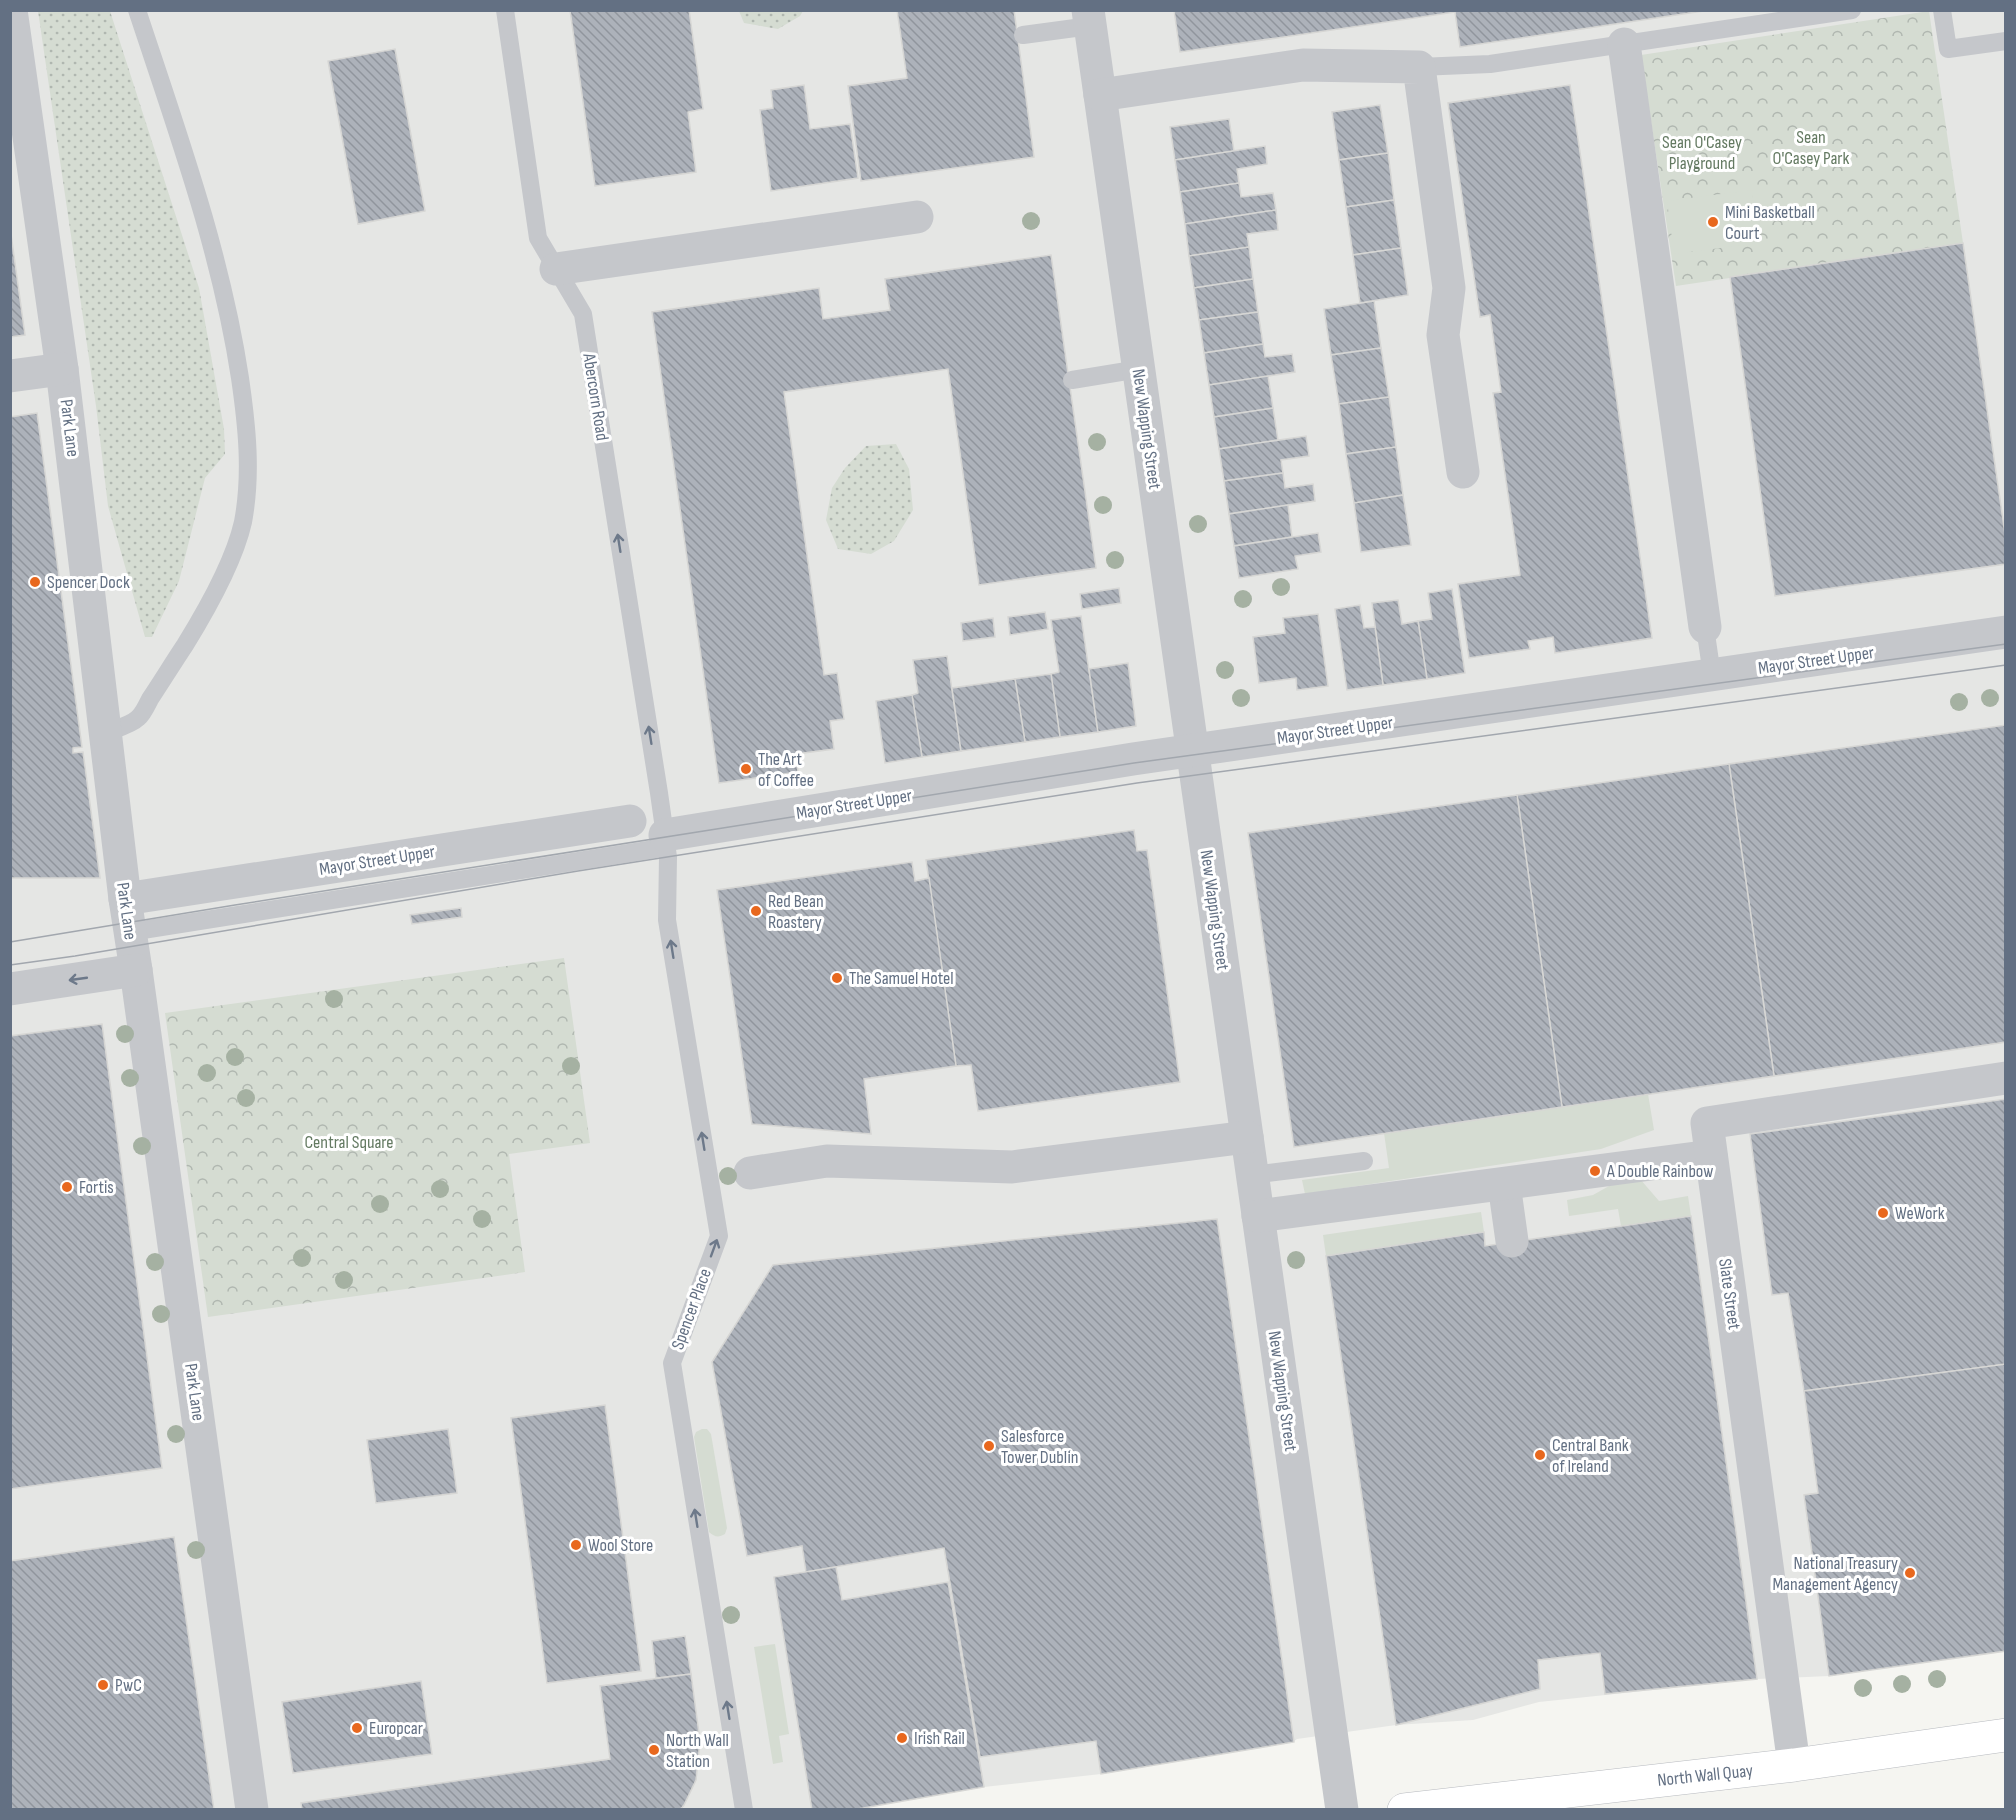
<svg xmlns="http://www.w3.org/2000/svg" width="2016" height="1820" font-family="'Sofia Sans Condensed',sans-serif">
	<defs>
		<pattern id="grass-dots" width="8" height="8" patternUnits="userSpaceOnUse" patternTransform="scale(1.5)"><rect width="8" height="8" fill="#d5dcd2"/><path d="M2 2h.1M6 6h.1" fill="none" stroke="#b0b7b0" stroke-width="1.8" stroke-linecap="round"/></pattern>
		<pattern id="park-crowns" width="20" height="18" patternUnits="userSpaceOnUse" patternTransform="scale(1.5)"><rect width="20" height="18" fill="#d5dcd2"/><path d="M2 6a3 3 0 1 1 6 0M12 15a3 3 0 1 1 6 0" fill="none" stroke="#b0b7b0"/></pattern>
		<pattern id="building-back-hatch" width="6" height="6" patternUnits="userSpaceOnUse" patternTransform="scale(1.5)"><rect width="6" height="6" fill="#adb2ba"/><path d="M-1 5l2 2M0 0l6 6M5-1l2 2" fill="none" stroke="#90959d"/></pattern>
	</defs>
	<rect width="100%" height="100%" fill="#f5f5f1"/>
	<path fill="#e5e6e4" d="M11,11H2005V1651L1829,1676L1757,1679L1539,1702L1473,1720L1396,1725L1297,1739L1293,1742L1101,1774L984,1787L852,1809L11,1810Z"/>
	<g fill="url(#grass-dots)">
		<path d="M38,11H110L199,288L224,429L225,454L205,478L179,581L152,637H145L108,506L96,406Z"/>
		<path d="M739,11H803L800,16L778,29L744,23Z"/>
		<path d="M896,444L909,469L913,510L894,541L871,554L838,549L826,520L832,488L845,468L866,446Z"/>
	</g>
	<g fill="url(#park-crowns)">
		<path d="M1929,11L1963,243L1676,286L1641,55Z"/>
		<path d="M564,958L590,1143L509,1154L525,1272L208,1317L165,1013Z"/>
	</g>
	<g fill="#d5dcd2">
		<path d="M1752,190L1759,243L1674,254L1667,201Z"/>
		<path d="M1648,1094L1654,1130L1601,1149L1305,1194L1302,1180L1389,1168L1384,1133Z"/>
		<path d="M1634,1172L1659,1201L1688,1196L1691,1216L1621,1226L1618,1209L1569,1216L1567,1200L1593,1195Z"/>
		<path d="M1481,1212L1484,1232L1326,1256L1323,1235Z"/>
		<path d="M702,1429H707L711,1434L727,1528L725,1534C718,1538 715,1537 709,1532L694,1437L696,1432Z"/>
		<path d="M775,1644L789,1734L779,1736L783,1762L773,1764L754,1647Z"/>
	</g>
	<g fill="url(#building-back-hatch)" stroke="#d6d6d4" stroke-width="1.5">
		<path d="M570,10H689L703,109L688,112L696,172L595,186Z"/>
		<path d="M897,10H1014L1034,157L861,181L848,86L907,78Z"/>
		<path d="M1174,10H1710L1460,47L1455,12L1180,52Z"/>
		<path d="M395,49L425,211L358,224L328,61Z"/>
		<path d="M804,85L810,129L850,124L858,178L771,191L760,110L773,108L771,90Z"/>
		<path d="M1570,85L1652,638L1555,653L1553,637L1528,641L1530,649L1469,658L1458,584L1520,575L1493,393L1501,392L1490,315L1480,317L1448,103Z"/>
		<path d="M1380,105L1388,153L1339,160L1332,112Z"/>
		<path d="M1229,119L1234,151L1175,160L1170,127Z"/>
		<path d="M1265,146L1267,164L1237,169L1239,183L1180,192L1175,160Z"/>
		<path d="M1388,153L1394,200L1346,207L1339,160Z"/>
		<path d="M1239,183L1241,197L1273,193L1276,210L1185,224L1180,192Z"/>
		<path d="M1394,200L1401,248L1353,255L1346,207Z"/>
		<path d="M1276,210L1278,230L1247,234L1249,247L1189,256L1185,224Z"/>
		<path d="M10,227L25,335L10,337Z"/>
		<path d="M1963,243L2006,541V564L1775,596L1730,277Z"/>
		<path d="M1249,247L1253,279L1194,288L1189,256Z"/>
		<path d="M1401,248L1408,295L1360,303L1353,255Z"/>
		<path d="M1051,255L1096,568L979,585L948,369L784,392L824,675L837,673L844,719L830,721L834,749L796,754L798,772L719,783L652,312L819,288L823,319L890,310L885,279Z"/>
		<path d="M1253,279L1258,312L1199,320L1194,288Z"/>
		<path d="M1374,301L1381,348L1331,355L1324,309Z"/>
		<path d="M1258,312L1263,344L1204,353L1199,320Z"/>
		<path d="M1263,344L1265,357L1292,354L1295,372L1209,385L1204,353Z"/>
		<path d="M1381,348L1389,397L1339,404L1331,355Z"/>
		<path d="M1268,376L1273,408L1214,417L1209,385Z"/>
		<path d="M1389,397L1396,447L1346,454L1339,404Z"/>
		<path d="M1273,408L1278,440L1219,449L1214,417Z"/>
		<path d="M37,413L82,747L73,748V753L83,752L100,878H10V417Z"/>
		<path d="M1306,436L1309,456L1281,460L1283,473L1224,481L1219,449Z"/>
		<path d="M1396,447L1403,495L1354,503L1346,454Z"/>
		<path d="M1283,473L1285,488L1313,484L1315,501L1229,514L1224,481Z"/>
		<path d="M1403,495L1411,545L1361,552L1354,503Z"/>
		<path d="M1288,505L1292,537L1234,546L1229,514Z"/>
		<path d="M1318,533L1321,552L1295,556L1298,569L1239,578L1234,546Z"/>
		<path d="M1119,588L1121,603L1082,609L1080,594Z"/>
		<path d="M1452,589L1465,673L1427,679L1418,621L1432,619L1428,593Z"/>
		<path d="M1398,600L1402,624L1418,621L1427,679L1383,685L1372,603Z"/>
		<path d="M1360,605L1364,628L1375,627L1383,685L1347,690L1335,609Z"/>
		<path d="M1045,612L1048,629L1010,635L1008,617Z"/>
		<path d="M1318,614L1328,686L1297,690L1296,678L1259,683L1253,637L1285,633L1283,618Z"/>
		<path d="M1081,616L1098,732L1060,737L1051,674L1059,672L1051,620Z"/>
		<path d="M993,618L995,637L963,641L961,623Z"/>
		<path d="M947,656L961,751L922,757L912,695L918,693L913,660Z"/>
		<path d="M1128,663L1136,726L1098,732L1089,669Z"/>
		<path d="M1051,674L1060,737L1025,742L1015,679Z"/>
		<path d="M1015,679L1025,742L961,751L952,688Z"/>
		<path d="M912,695L922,757L885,763L876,701Z"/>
		<path d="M2006,725V1042L1774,1076L1729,764Z"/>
		<path d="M1729,764L1774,1076L1562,1107L1517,795Z"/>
		<path d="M1517,795L1562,1107L1294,1147L1248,833Z"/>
		<path d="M1134,830L1137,851L1147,850L1180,1082L978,1111L971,1065L956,1066L926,860Z"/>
		<path d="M912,862L915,881L929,878L956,1066L864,1079L871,1134L752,1124L717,890Z"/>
		<path d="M461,908L462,917L412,924L410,915Z"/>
		<path d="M102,1024L162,1468L10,1489V1350H12L10,1338V1036Z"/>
		<path d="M2006,1099V1364L1804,1391L1788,1293L1772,1295L1750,1134Z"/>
		<path d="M1691,1216L1757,1679L1605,1694L1600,1653L1538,1660L1540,1689L1396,1725L1326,1256L1484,1232L1485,1246Z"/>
		<path d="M1217,1219L1294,1742L1101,1774L1096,1741L980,1757L944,1548L806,1572L802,1546L747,1556L712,1362L773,1265Z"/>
		<path d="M2006,1364V1651L1829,1676L1804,1495L1818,1493L1804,1391Z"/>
		<path d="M605,1405L641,1671L547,1683L511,1418Z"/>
		<path d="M448,1429L457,1493L376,1503L367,1440Z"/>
		<path d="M174,1537L214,1810H10V1561Z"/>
		<path d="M836,1567L842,1600L948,1582L984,1787L852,1810H812L774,1577Z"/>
		<path d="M685,1636L691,1674L656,1678L652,1641Z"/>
		<path d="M691,1674L700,1741L696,1780L684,1805L680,1810H302L301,1803L610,1759L600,1686Z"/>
		<path d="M421,1681L432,1754L293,1773L282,1702Z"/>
	</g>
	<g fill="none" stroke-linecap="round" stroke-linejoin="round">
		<g stroke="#b7babf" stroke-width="34">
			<path id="secondary" d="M1404,1810L1794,1765L2006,1735"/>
		</g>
		<g stroke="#c5c7cb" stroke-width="18">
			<path d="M505,10L538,238L583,314L659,793L668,857L667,920L719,1236L672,1363L744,1810"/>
			<path d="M1942,10L1948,49L2006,41"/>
			<path d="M1023,35L1090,26"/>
			<path d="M1419,67L1490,64L1852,10"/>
			<path d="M1072,380L1139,369"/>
			<path d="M1705,627L1712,675"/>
			<path d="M105,733C115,729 131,725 138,718C143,714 147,705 150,699C162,681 173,663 185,645C206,611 234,562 243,522C252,474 247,426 240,378C221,252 177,131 137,10"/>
			<path d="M130,932L667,847"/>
			<path d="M1252,1175L1364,1161"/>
		</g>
		<g stroke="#c5c7cb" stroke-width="33">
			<path d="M11,10L62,369L125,899L136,970L252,1810"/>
			<path d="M1088,10L1342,1810"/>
			<path d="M1624,44L1705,627"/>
			<path d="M1100,95L1303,65L1419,67L1449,288L1443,335L1463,472"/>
			<path d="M556,269L917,217"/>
			<path d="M10,376L62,369"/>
			<path d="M665,835L1133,759L2006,632"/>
			<path d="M125,899L630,821"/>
			<path d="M10,989L136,970"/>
			<path d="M750,1173L827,1161L1012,1167L1247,1137"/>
			<path d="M1504,1184L1512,1241"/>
			<path d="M1258,1216L1711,1156"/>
			<path d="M1794,1765L1707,1123L2006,1078"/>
		</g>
		<use href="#secondary" stroke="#fff" stroke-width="33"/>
		<g stroke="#a2a7ae" stroke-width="1.5">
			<path d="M10,942L235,905L1134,763L2006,644"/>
			<path d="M10,965L75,956L578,871L1137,783L2006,665"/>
		</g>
	</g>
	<g fill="#a5b1a2">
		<circle cx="1031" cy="221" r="9"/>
		<circle cx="1097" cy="442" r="9"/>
		<circle cx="1103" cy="505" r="9"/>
		<circle cx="1198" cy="524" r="9"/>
		<circle cx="1115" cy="560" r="9"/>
		<circle cx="1281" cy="587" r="9"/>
		<circle cx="1243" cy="599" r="9"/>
		<circle cx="1225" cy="670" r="9"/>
		<circle cx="1241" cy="698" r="9"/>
		<circle cx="1990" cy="698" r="9"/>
		<circle cx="1959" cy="702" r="9"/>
		<circle cx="334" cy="999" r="9"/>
		<circle cx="125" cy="1034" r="9"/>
		<circle cx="235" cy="1057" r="9"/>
		<circle cx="571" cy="1066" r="9"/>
		<circle cx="207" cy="1073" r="9"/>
		<circle cx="130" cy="1078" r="9"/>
		<circle cx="246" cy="1098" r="9"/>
		<circle cx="142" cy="1146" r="9"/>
		<circle cx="728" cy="1176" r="9"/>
		<circle cx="440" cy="1189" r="9"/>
		<circle cx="380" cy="1204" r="9"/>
		<circle cx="482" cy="1219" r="9"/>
		<circle cx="302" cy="1258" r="9"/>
		<circle cx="1296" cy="1260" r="9"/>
		<circle cx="155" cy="1262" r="9"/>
		<circle cx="344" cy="1280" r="9"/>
		<circle cx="161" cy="1314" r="9"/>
		<circle cx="176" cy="1434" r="9"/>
		<circle cx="196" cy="1550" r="9"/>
		<circle cx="731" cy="1615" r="9"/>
		<circle cx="1937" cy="1679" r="9"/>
		<circle cx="1902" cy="1684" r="9"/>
		<circle cx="1863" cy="1688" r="9"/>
	</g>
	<defs><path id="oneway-shaft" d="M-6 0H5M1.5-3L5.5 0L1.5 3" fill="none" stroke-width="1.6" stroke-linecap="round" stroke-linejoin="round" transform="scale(1.5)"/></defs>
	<g stroke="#6d798a">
		<use href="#oneway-shaft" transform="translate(619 543) rotate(-99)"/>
		<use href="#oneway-shaft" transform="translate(650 735) rotate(-99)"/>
		<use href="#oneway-shaft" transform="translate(672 949) rotate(-99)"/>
		<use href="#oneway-shaft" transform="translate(78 979) rotate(172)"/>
		<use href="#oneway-shaft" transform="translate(703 1141) rotate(-99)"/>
		<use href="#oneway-shaft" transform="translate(714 1248) rotate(-70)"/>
		<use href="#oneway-shaft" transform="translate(696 1518) rotate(-99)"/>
		<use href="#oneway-shaft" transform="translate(728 1710) rotate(-99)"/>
	</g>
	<g fill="#e8681e" stroke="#fff" stroke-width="2">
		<circle cx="1713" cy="222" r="6"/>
		<circle cx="35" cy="582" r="6"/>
		<circle cx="746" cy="769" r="6"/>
		<circle cx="756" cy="911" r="6"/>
		<circle cx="837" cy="978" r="6"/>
		<circle cx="1595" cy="1171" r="6"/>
		<circle cx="67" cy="1187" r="6"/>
		<circle cx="1883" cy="1213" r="6"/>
		<circle cx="989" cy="1446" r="6"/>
		<circle cx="1540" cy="1455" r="6"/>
		<circle cx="576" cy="1545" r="6"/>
		<circle cx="1910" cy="1573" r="6"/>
		<circle cx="103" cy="1685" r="6"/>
		<circle cx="357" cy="1728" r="6"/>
		<circle cx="902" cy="1738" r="6"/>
		<circle cx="654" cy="1750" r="6"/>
	</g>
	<g text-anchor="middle" stroke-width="6" stroke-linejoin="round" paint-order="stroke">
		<g font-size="18" fill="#647a62" stroke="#fff">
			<text x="1811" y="143">Sean<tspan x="1811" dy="21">O'Casey Park</tspan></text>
			<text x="1702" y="148">Sean O'Casey<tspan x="1702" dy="21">Playground</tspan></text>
			<text x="349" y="1148">Central Square</text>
		</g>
		<g font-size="18" fill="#637083" stroke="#fff" text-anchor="start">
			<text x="1725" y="218">Mini Basketball<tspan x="1725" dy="21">Court</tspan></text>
			<text x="47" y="588">Spencer Dock</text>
			<text x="758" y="765">The Art<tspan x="758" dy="21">of Coffee</tspan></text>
			<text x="768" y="907">Red Bean<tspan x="768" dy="21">Roastery</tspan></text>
			<text x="849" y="984">The Samuel Hotel</text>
			<text x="1607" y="1177">A Double Rainbow</text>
			<text x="79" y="1193">Fortis</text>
			<text x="1895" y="1219">WeWork</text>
			<text x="1001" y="1442">Salesforce<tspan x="1001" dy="21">Tower Dublin</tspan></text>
			<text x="1552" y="1451">Central Bank<tspan x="1552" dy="21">of Ireland</tspan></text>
			<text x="588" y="1551">Wool Store</text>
			<text x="1898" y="1569" text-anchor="end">National Treasury<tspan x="1898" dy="21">Management Agency</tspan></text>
			<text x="115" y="1691">PwC</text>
			<text x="369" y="1734">Europcar</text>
			<text x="914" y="1744">Irish Rail</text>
			<text x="666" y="1746">North Wall<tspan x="666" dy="21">Station</tspan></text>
		</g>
		<g font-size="18" fill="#637083" stroke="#fff">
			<text transform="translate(596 397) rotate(81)" y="6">Abercorn Road</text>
			<text transform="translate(70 428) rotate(83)" y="6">Park Lane</text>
			<text transform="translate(1147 429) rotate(82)" y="6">New Wapping Street</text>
			<text transform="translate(1816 660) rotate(-8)" y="6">Mayor Street Upper</text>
			<text transform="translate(1335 730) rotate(-8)" y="6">Mayor Street Upper</text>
			<text transform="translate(854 804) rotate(-9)" y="6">Mayor Street Upper</text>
			<text transform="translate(377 860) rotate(-9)" y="6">Mayor Street Upper</text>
			<text transform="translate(1215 910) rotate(82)" y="6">New Wapping Street</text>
			<text transform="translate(127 911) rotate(82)" y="6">Park Lane</text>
			<text transform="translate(1730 1294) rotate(82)" y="6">Slate Street</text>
			<text transform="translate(691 1309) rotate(-70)" y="6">Spencer Place</text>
			<text transform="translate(1283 1391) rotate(82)" y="6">New Wapping Street</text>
			<text transform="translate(195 1392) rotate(82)" y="6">Park Lane</text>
			<text transform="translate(1705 1775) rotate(-6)" y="6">North Wall Quay</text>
		</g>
	</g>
	<rect width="2016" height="1820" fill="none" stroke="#637083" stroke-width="24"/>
</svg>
